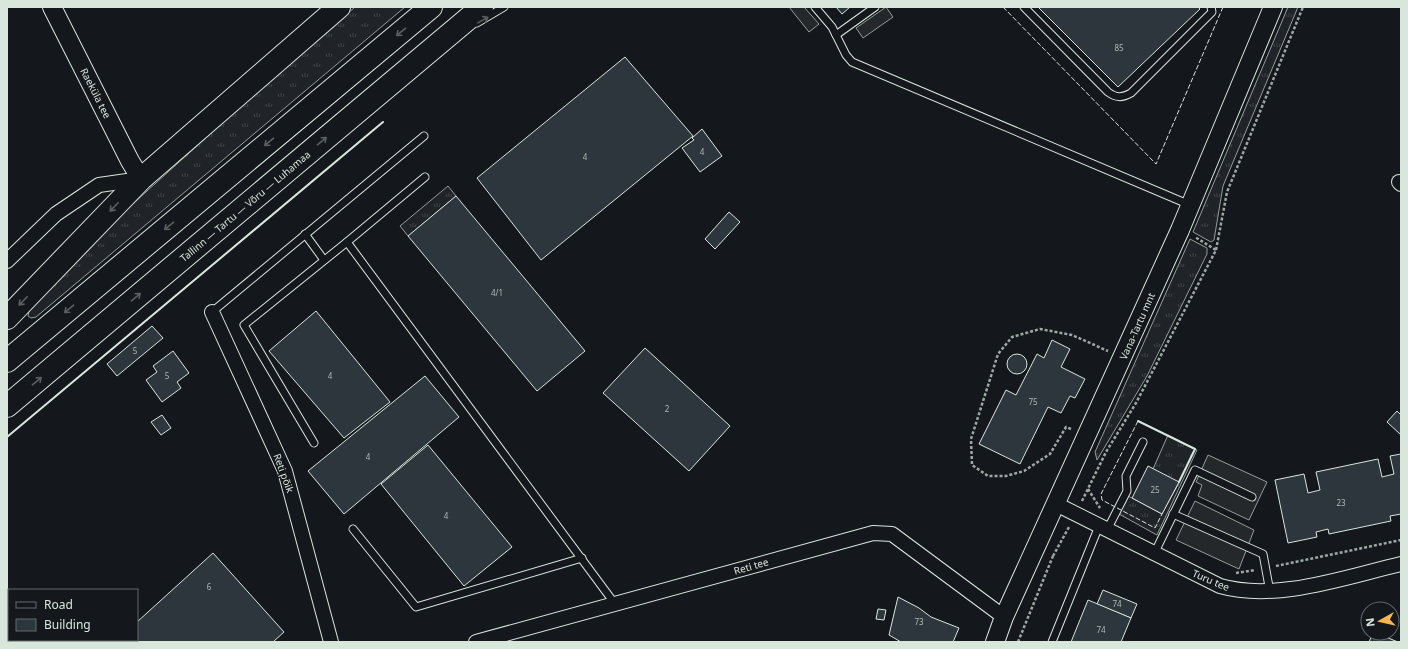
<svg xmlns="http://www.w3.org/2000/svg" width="1408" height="649" font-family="'Noto Sans',sans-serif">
	<defs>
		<pattern id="grass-tufts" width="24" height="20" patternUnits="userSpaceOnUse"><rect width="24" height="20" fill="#202428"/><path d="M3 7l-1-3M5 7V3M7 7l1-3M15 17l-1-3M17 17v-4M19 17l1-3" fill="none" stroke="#404447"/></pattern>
	</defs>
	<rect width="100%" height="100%" fill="#14181c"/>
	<g fill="url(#grass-tufts)" stroke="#939e99">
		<path d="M355,7H405L36,317L31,318L28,316L29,311L104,230L263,86Z"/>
		<path d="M1288,7H1298L1223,186L1214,240L1211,242L1193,232Z"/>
		<path d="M448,186L456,196L408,236L400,226Z"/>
		<path d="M1190,239L1207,248V254L1147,376L1097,460L1095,452Z"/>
		<path d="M1168,435L1197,450L1157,535L1119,514L1128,496L1162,514L1179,483L1153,469Z"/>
	</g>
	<g fill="#24282b" stroke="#939e99">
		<path d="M789,7H804L819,24L809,32Z"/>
		<path d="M886,7L893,17L863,38L856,28Z"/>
		<path d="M1208,455L1267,482L1249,520L1198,496L1202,485L1196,482Z"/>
		<path d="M1195,501L1254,530L1239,569L1176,540Z"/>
	</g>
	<g fill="#2c363c" stroke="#d8e6dc">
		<path d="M836,7H850L842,14Z"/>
		<path d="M1038,7H1198L1200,9L1118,87Z"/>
		<path d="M625,57L693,136L541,260L477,178Z"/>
		<path d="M702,129L722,156L700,172L682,148L694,140L692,138Z"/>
		<path d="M456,196L585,351L537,391L408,236Z"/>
		<path d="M729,212L740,222L715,249L705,239Z"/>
		<path d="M316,311L390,402L344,438L269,351Z"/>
		<path d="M152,326L163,338L117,376L107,364Z"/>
		<path d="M1052,340L1070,349L1061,367L1085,379L1075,398L1070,396L1061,413L1048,407L1020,464L979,444L1006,390L1016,395L1037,354L1044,358Z"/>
		<path d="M645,348L730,426L689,471L603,393Z"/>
		<path d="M173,351L189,373L177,382L181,388L162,402L146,380L157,372L153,366Z"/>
		<circle cx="1017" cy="364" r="10"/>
		<path d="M425,376L459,417L344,514L308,471Z"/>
		<path d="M1397,411L1401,415V435L1387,422Z"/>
		<path d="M162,415L171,428L161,435L151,422Z"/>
		<path d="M428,445L512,547L464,586L381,484Z"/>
		<path d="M1401,454V514L1390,516L1391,521L1329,534L1328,529L1316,532L1317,537L1288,543L1275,480L1304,474L1308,493L1320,490L1316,472L1378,459L1382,477L1394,474L1390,456Z"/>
		<path d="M1148,466L1179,482L1162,514L1132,498Z"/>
		<path d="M213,553L284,632L273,642H114L117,640H137V622Z"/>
		<path d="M1103,590L1137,604L1131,618L1097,604Z"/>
		<path d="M898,597L919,608L931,617L959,628L953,642H901L889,635Z"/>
		<path d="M1088,600L1131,618L1121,642H1071Z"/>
		<path d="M878,609L886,610L884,620L876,619Z"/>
		<path d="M1373,633H1376L1398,642H1369Z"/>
	</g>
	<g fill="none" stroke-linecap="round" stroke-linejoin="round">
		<g stroke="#d8e6dc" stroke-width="9">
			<g id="service">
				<path d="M815,7L832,27L846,55L852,62L1190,205"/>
				<path d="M1024,7L1108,92C1116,98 1122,98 1131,93L1212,12L1211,7"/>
				<path d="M477,23L504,7"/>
				<path d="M836,35L875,7"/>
				<path d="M305,234L324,260"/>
				<path d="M347,242L425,177"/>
				<path d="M212,312L424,136"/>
				<path d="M314,443L244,325L347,242L615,604"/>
				<path d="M1173,514L1263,554L1270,592"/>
				<path d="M353,529L416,607L582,558"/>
				<path d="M1107,530L1127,491L1126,476L1143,442"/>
				<path d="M1154,554L1195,470L1252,497"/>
				<path d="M1052,642L1099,526"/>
			</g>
		</g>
		<g stroke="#d8e6dc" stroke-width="16">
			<g id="minor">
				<path d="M1399,182L1401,184"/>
				<path d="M7,261L56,214L99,185L141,179"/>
				<path d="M212,312L285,471L331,642"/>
				<path d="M1056,504L1220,586C1276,602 1345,577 1401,564"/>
				<path d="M476,642L873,533L892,534L1004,617"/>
			</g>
		</g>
		<g stroke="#d8e6dc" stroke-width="20">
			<g id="tertiary">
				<path d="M52,7L130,161L141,179"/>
				<path d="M995,642L1004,617L1180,230L1273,7"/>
			</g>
		</g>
		<g stroke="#d8e6dc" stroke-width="24">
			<g id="trunk">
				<path d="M7,318L141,179L339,7"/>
				<path d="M7,361L431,7"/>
				<path d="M7,406L482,7"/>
			</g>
		</g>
		<g stroke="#9da8a2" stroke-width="2.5" stroke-dasharray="3 2" stroke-linecap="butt">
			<path d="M1216,250L1227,192L1303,7"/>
			<path d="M1071,429L1066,427L1050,454L1024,471L1006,476H988L972,465L971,439L998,354L1012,337L1040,329L1072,335L1108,351"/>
			<path d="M1088,489L1100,508"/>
			<path d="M1082,501L1106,452L1136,403L1216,250L1195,237"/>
			<path d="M1053,556L1069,527"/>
			<path d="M1276,566L1401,540"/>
			<path d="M1236,573L1255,570"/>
			<path d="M1018,642L1053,556"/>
		</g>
		<use href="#service" stroke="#14181c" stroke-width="7"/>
		<use href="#minor" stroke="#14181c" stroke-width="14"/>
		<use href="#tertiary" stroke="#14181c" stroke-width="18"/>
		<use href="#trunk" stroke="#14181c" stroke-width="22"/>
		<g stroke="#d8e6dc" stroke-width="1" stroke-dasharray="5 2" stroke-linecap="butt">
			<path d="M1003,7L1156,164L1223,7"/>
			<path d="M1138,421L1101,494L1102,500L1155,528L1162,514"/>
		</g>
		<g stroke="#d8e6dc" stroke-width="2">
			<path d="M1138,421L1195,449L1179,482"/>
			<path d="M7,437L383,122"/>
		</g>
	</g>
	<defs><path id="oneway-shaft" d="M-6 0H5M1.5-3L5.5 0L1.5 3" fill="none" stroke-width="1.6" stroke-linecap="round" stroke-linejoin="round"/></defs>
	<g stroke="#59605f">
		<use href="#oneway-shaft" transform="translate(483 20) rotate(-29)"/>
		<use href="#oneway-shaft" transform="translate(401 32) rotate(140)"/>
		<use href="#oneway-shaft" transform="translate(322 141) rotate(-40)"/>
		<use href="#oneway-shaft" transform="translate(269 142) rotate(140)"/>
		<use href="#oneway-shaft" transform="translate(114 207) rotate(134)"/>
		<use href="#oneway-shaft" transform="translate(169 226) rotate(140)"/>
		<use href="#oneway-shaft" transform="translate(136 297) rotate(-40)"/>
		<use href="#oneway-shaft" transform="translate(23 301) rotate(134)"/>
		<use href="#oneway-shaft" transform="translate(69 309) rotate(140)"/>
		<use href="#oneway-shaft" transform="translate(37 381) rotate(-40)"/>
	</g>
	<g text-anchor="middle" stroke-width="3" stroke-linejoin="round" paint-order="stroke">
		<g font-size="8" fill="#adbab4">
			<text x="1119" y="51">85</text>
			<text x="702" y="155">4</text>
			<text x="585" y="160">4</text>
			<text x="497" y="296">4/1</text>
			<text x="135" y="354">5</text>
			<text x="167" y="379">5</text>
			<text x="330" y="379">4</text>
			<text x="1033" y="405">75</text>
			<text x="667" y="412">2</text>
			<text x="368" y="460">4</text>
			<text x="1155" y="493">25</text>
			<text x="1341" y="506">23</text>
			<text x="446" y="519">4</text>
			<text x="209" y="590">6</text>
			<text x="1117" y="607">74</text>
			<text x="919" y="625">73</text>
			<text x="1101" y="633">74</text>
		</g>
		<g font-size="10" fill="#d8e6dc" stroke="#14181c">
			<text transform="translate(96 93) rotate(63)" y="4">Raeküla tee</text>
			<text transform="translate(245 206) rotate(-40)" y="4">Tallinn — Tartu — Võru — Luhamaa</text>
			<text transform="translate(1137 326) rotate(-66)" y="4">Vana-Tartu mnt</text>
			<text transform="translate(284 473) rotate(70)" y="4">Reti põik</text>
			<text transform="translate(751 566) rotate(-16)" y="4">Reti tee</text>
			<text transform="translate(1211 580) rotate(23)" y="4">Turu tee</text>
		</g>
	</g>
	<rect width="1408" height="649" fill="none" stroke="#d8e6dc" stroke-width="16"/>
	<rect x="8" y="589" width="130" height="52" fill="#14181c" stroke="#626a69"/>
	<rect x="16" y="602" width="20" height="6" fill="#14181c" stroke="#626a69"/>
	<text x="44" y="609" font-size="12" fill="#d8e6dc">Road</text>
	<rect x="16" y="619" width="20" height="12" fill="#2c363c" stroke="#626a69"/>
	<text x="44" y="629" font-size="12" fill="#d8e6dc">Building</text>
	<g transform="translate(1380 621) rotate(262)"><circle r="19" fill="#14181c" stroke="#626a69"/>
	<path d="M0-3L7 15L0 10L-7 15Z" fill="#ffb74d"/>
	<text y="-6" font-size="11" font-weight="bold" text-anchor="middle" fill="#d8e6dc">N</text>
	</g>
</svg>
